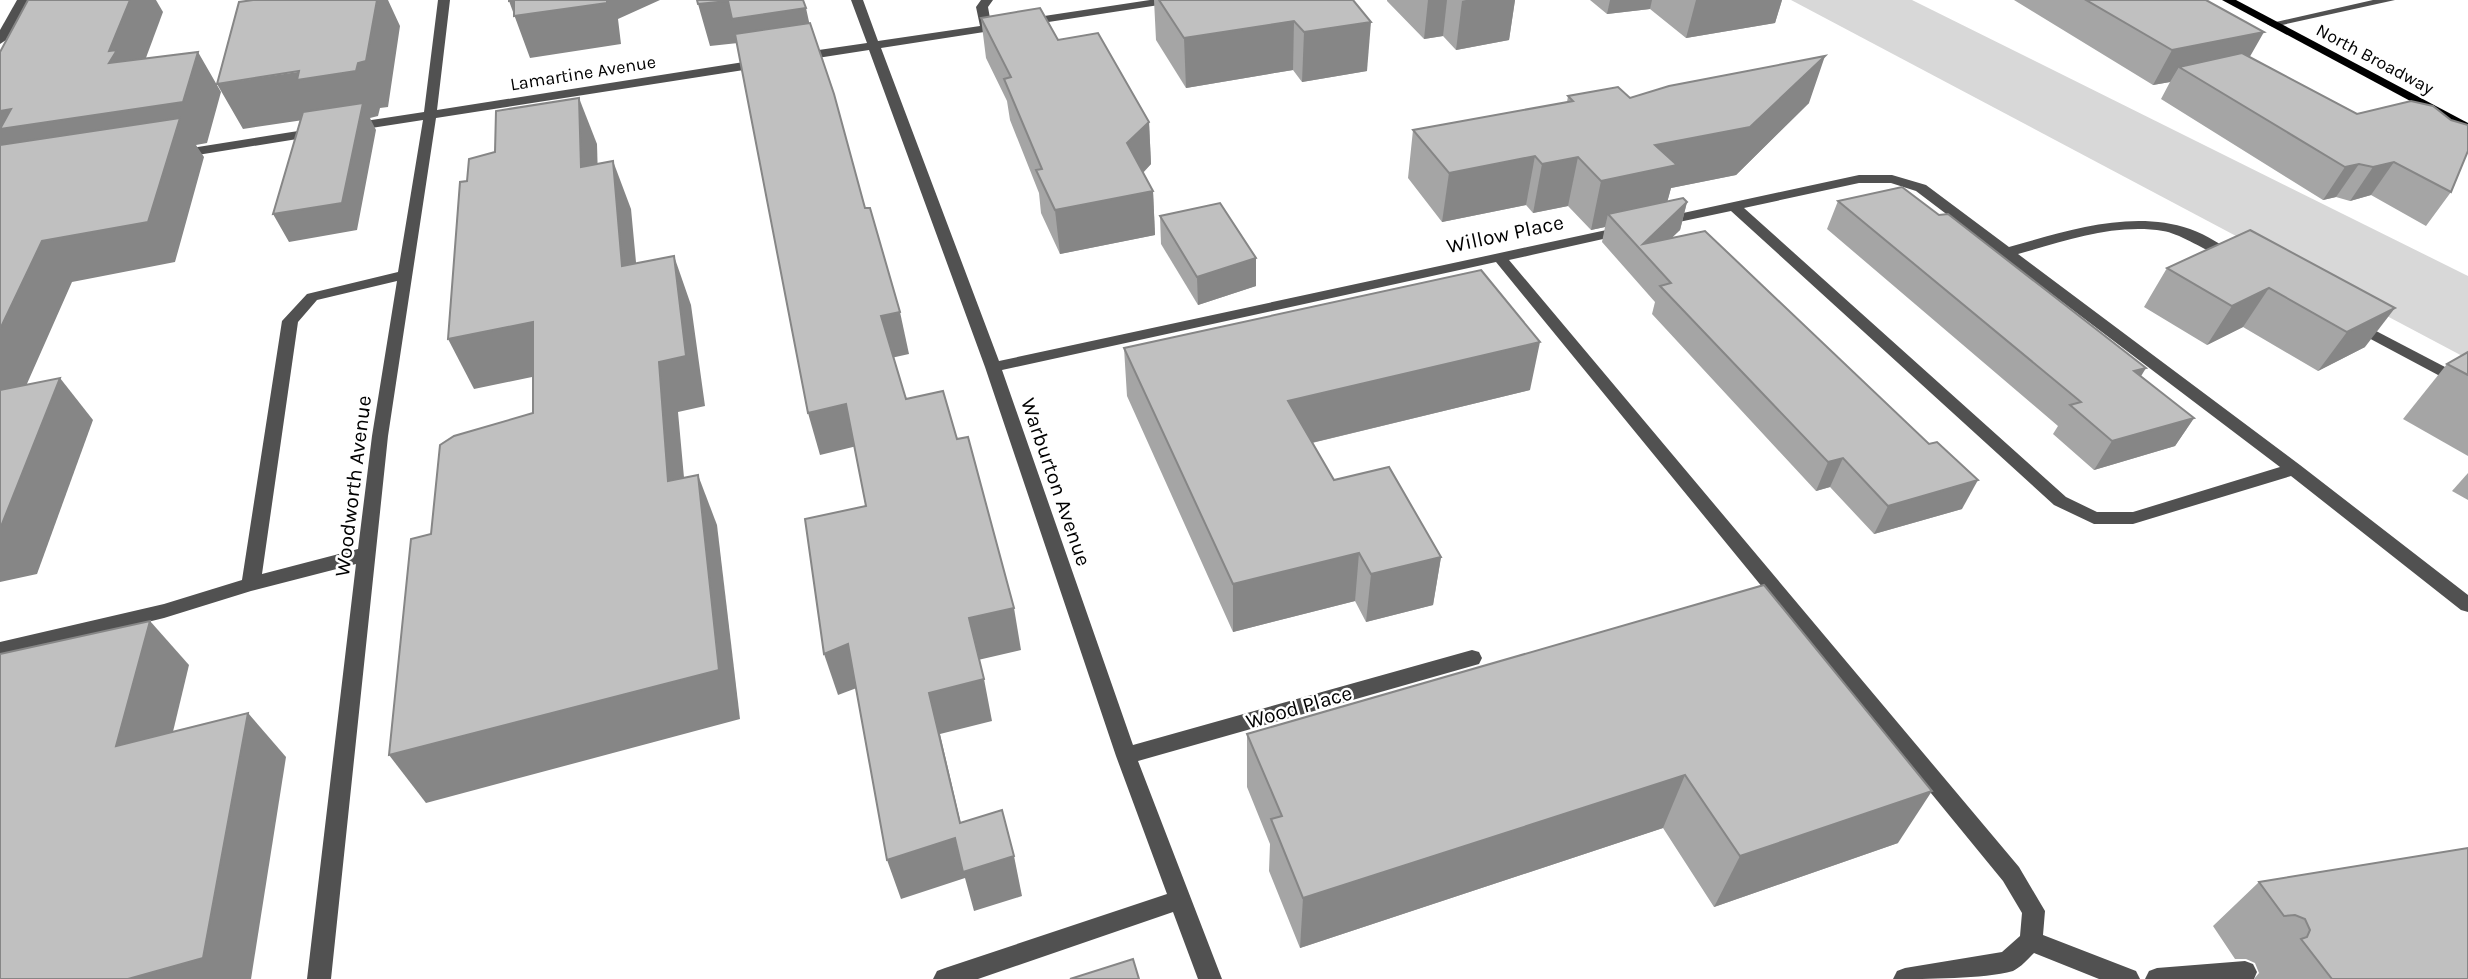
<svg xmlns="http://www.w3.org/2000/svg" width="2468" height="979" font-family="Karla,sans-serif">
	<rect width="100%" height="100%" fill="#fff"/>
	<path fill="#d8d8d8" d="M1791,0H1912L2468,276V359Z"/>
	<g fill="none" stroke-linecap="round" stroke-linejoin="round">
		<g fill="#515151" fill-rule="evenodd">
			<path d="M17,0H29L6,40L0,44V30Z"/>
			<path d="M438,0H450L437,110L763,59L769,63L763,67L436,118L388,436L331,979H307L356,564L251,591L164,618L0,658V642L164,604L242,580L282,321L307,294L398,272L423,120L352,131L346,127L352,123L424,112ZM397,281L372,436L358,549L262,574L298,322L317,300Z"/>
			<path d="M851,0H863L878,41L980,26L976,7L981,0H993L988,7L991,24L1150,0H1178L1172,3L881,48L999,361L1625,226L1630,227V233L1509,260L2019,867L2045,911L2043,935L2136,971L2140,979H2099L2034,953C2028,959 2021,967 2013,971C1983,979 1927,979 1893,979L1897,971L1905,968L2002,952L2020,936L2022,913L2003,881L1496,262L1002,370L1133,745L1472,650L1479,652L1482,658L1479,664L1472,666L1138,761L1222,979H1198L1173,912L978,979H933L937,971L945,968L1167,894L1116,756L985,367L869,50L798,61L792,57L798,53L867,43Z"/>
			<path d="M2373,0H2395L2273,27L2267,24Z"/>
			<path d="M317,128L322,129V135L179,158L172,154L179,150Z"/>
			<path d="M1859,175H1892L1926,185L2009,247C2067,231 2131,209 2190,229C2207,235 2223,246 2238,255L2240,258L2238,261C2224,264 2185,234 2163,231C2115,223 2064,241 2018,254L2300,465L2468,595V612L2461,610L2291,476L2133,524H2094L2054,505L1731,211L1660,226L1653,222L1660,218ZM1859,183H1891L1916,191L2280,467L2133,512H2097L2066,497L1744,208Z"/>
			<path d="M2355,320L2468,379V391L2350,328L2347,325L2350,322Z"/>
			<path d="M2245,961L2253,964L2257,972L2254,979H2145L2149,971L2157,968Z"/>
		</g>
		<path fill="#000" fill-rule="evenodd" d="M2222,0H2236L2468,123V132Z"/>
	</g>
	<g fill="#a5a5a5">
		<path d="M1154,0H1353L1367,71L1302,82L1293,70L1186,88L1156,40Z"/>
		<path d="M1387,0H1515L1509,40L1456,50L1443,36L1424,39L1387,1Z"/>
		<path d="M1590,0H1782L1775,23L1686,38L1650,9L1607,14Z"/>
		<path d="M2014,0H2206L2250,57L2451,192L2426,226L2371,195L2350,201L2336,197L2323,200L2161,99L2170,82L2153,85Z"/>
		<path d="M981,18L1058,40L1149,122L1151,164L1143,173L1153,191L1155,235L1060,254L1041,213L1039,193L1010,120L1007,101L986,58Z"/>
		<path d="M1568,96L1809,103L1736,175L1671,188L1667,202H1687L1680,230L1671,238L1962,509L1874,534L1830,487L1816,491L1652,314L1655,302L1602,242L1605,227L1591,230L1568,206L1533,213L1526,205L1442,222L1408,178L1413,130L1567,102Z"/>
		<path d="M1838,201L2141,376L2194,418L2175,446L2094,470L2053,434L2058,426L1827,229Z"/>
		<path d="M1160,216L1256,286L1198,305L1161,244Z"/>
		<path d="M2250,230L2365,347L2318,371L2243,327L2207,345L2144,307L2167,268Z"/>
		<path d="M1124,348L1530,390L1312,443L1334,480L1441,557L1433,605L1366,622L1355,601L1233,632L1127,396Z"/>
		<path d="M2468,352V456L2403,419L2447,364Z"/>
		<path d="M2468,473V500L2452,491Z"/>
		<path d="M1764,585L1898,843L1714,907L1663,828L1300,948L1269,871L1270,844L1247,787V734Z"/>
		<path d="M2259,882L2468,979H2254L2259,973L2255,963L2246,959H2235L2213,926Z"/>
	</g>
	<g fill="#868686">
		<path d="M119,0H156L163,12L137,82L109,63V51Z"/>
		<path d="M368,0H388L400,26L388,107L380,108L378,116L370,118L376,130L357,230L289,242L273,214L317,118L243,129L217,84L358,63Z"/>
		<path d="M514,0H660L618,19L621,44L530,58L509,1Z"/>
		<path d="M1428,0H1447L1443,36L1424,39Z"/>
		<path d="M1466,0H1515L1509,40L1456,50L1462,1Z"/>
		<path d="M1610,0H1652L1650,9L1607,14Z"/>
		<path d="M1696,0H1782L1775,23L1686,38Z"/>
		<path d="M728,1L806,8L815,49L738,43L710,46L698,4Z"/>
		<path d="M1294,21L1293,70L1186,88L1184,38Z"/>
		<path d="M1371,22L1367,71L1302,82L1304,32Z"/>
		<path d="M2264,32L2244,67H2179L2170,82L2153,85L2172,50Z"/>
		<path d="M198,52L221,92L207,143L196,145L204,157L175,262L72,282L3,438L0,434V111Z"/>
		<path d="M1825,56L1809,103L1736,175L1671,188L1664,214H1608L1605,227L1591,230L1601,181L1655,145Z"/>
		<path d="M579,98L597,144L599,215L581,167Z"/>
		<path d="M1149,122L1151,164L1130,186L1127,143Z"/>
		<path d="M1535,156L1526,205L1442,222L1449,173Z"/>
		<path d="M1578,157L1568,206L1533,213L1542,164Z"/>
		<path d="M613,161L631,209L641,315L622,266Z"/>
		<path d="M2394,162L2371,195L2350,201L2373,167Z"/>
		<path d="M2359,164L2336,197L2323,200L2345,167Z"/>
		<path d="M1153,191L1155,235L1060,254L1055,210Z"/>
		<path d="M1687,202L1680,230L1649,260L1643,244Z"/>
		<path d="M674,256L691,305L705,406L678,412L689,532L668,481L659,362Z"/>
		<path d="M1256,258V286L1198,305L1197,277Z"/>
		<path d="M2269,288L2243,327L2207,345L2232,306Z"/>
		<path d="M2395,308L2365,347L2318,371L2347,332Z"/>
		<path d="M900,312L909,354L891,358L881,316Z"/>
		<path d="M533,322L556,372L474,389L448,339Z"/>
		<path d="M1540,342L1530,390L1286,449L1288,401Z"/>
		<path d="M2146,368L2129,396L2134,371Z"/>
		<path d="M60,378L93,420L37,574L0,582V529Z"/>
		<path d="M846,404L857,446L820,455L808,413Z"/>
		<path d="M2194,418L2175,446L2094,470L2112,441Z"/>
		<path d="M1843,458L1830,487L1816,491L1828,462Z"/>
		<path d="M698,475L717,525L740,719L426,803L389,755Z"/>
		<path d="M1978,480L1962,509L1874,534L1888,506Z"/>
		<path d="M1359,553L1355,601L1233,632V584Z"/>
		<path d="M1441,557L1433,605L1366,622L1371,574Z"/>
		<path d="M1014,608L1021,650L978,660L969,618Z"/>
		<path d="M150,621L189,665L159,790L116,746Z"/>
		<path d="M848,644L862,686L838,695L824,654Z"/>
		<path d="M984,679L992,721L940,734L970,863L960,823L929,693Z"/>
		<path d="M248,713L286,757L251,979H128Z"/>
		<path d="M1685,775L1663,828L1300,948L1303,898Z"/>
		<path d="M1932,791L1898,843L1714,907L1740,856Z"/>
		<path d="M955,838L1014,856L1022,896L974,911L965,878L901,899L887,860Z"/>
	</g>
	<g fill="#c0c0c0" stroke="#868686" stroke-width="2">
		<path d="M28,0H130L109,51L117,50L109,63L198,52L183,102L0,129L11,109L0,111V52Z"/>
		<path d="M253,0H377L366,61L358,63L356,71L297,80L299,71L217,84L239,2Z"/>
		<path d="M509,0H607V3L514,16V0L509,1Z"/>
		<path d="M697,0H803L806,8L732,19L728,1L698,4Z"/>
		<path d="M1159,0H1353L1371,22L1304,32L1294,21L1184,38Z"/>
		<path d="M2086,0H2206L2264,32L2172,50Z"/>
		<path d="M1040,8L1058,40L1098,33L1149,122L1127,143L1153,191L1055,210L1036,170L1042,169L1004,79L1011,77L981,18Z"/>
		<path d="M810,23L834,94L865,208H870L900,312L881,316L906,399L943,391L957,439L968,437L1014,608L969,618L984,679L929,693L960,823L1002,810L1014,856L963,872L955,838L887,860L848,644L824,654L805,519L866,506L846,404L808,413L735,34Z"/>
		<path d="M2242,53L2357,114L2411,101L2433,106L2451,120L2468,125V151L2451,192L2394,162L2373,167L2359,164L2345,167L2179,67Z"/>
		<path d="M1825,56L1750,127L1655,145L1677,165L1601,181L1578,157L1542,164L1535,156L1449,173L1413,130L1573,101L1568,96L1618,87L1630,98L1669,86Z"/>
		<path d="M579,98L581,167L613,161L622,266L674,256L686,356L659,362L668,481L698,475L719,670L389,755L411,539L431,534L440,445L454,436L533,413V322L448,339L460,182L467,181L469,159L495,152L496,111Z"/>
		<path d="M363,103L342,203L273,214L303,112Z"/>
		<path d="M180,118L148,222L42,241L0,329V145Z"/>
		<path d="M1902,187L1939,215L1948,214L2146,368L2134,371L2194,418L2112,441L2070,405L2081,402L1838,201Z"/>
		<path d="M1683,198L1687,202L1643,244L1705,231L1929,444L1937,442L1978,480L1888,506L1843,458L1828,462L1660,286L1671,283L1608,214Z"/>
		<path d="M1220,203L1256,258L1197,277L1160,216Z"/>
		<path d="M2250,230L2395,308L2347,332L2269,288L2232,306L2167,268Z"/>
		<path d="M1481,270L1540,342L1288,401L1334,480L1389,467L1441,557L1371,574L1359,553L1233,584L1124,348Z"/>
		<path d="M2468,352V375L2447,364Z"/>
		<path d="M60,378L0,529V390Z"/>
		<path d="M1764,585L1932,791L1740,856L1685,775L1303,898L1271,819L1282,816L1247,734Z"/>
		<path d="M150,621L116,746L248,713L203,958L128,979H0V654Z"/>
		<path d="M2468,848V979H2332L2301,939L2307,937L2310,930L2305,919L2295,915L2284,916L2259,882Z"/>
		<path d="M1133,959L1139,979H1070Z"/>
	</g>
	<g text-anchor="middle" stroke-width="5" stroke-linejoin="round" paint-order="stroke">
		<g font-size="18" fill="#000" stroke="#fff">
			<text transform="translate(2375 59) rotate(28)" y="6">North Broadway</text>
			<text transform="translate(583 73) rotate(-9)" y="6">Lamartine Avenue</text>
		</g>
		<g font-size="21" fill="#000" stroke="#fff">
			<text transform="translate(1505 234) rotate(-12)" y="7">Willow Place</text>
			<text transform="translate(1056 482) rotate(71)" y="7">Warburton Avenue</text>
			<text transform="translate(353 486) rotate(-83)" y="7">Woodworth Avenue</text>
			<text transform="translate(1299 707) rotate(-16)" y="7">Wood Place</text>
		</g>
	</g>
</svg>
